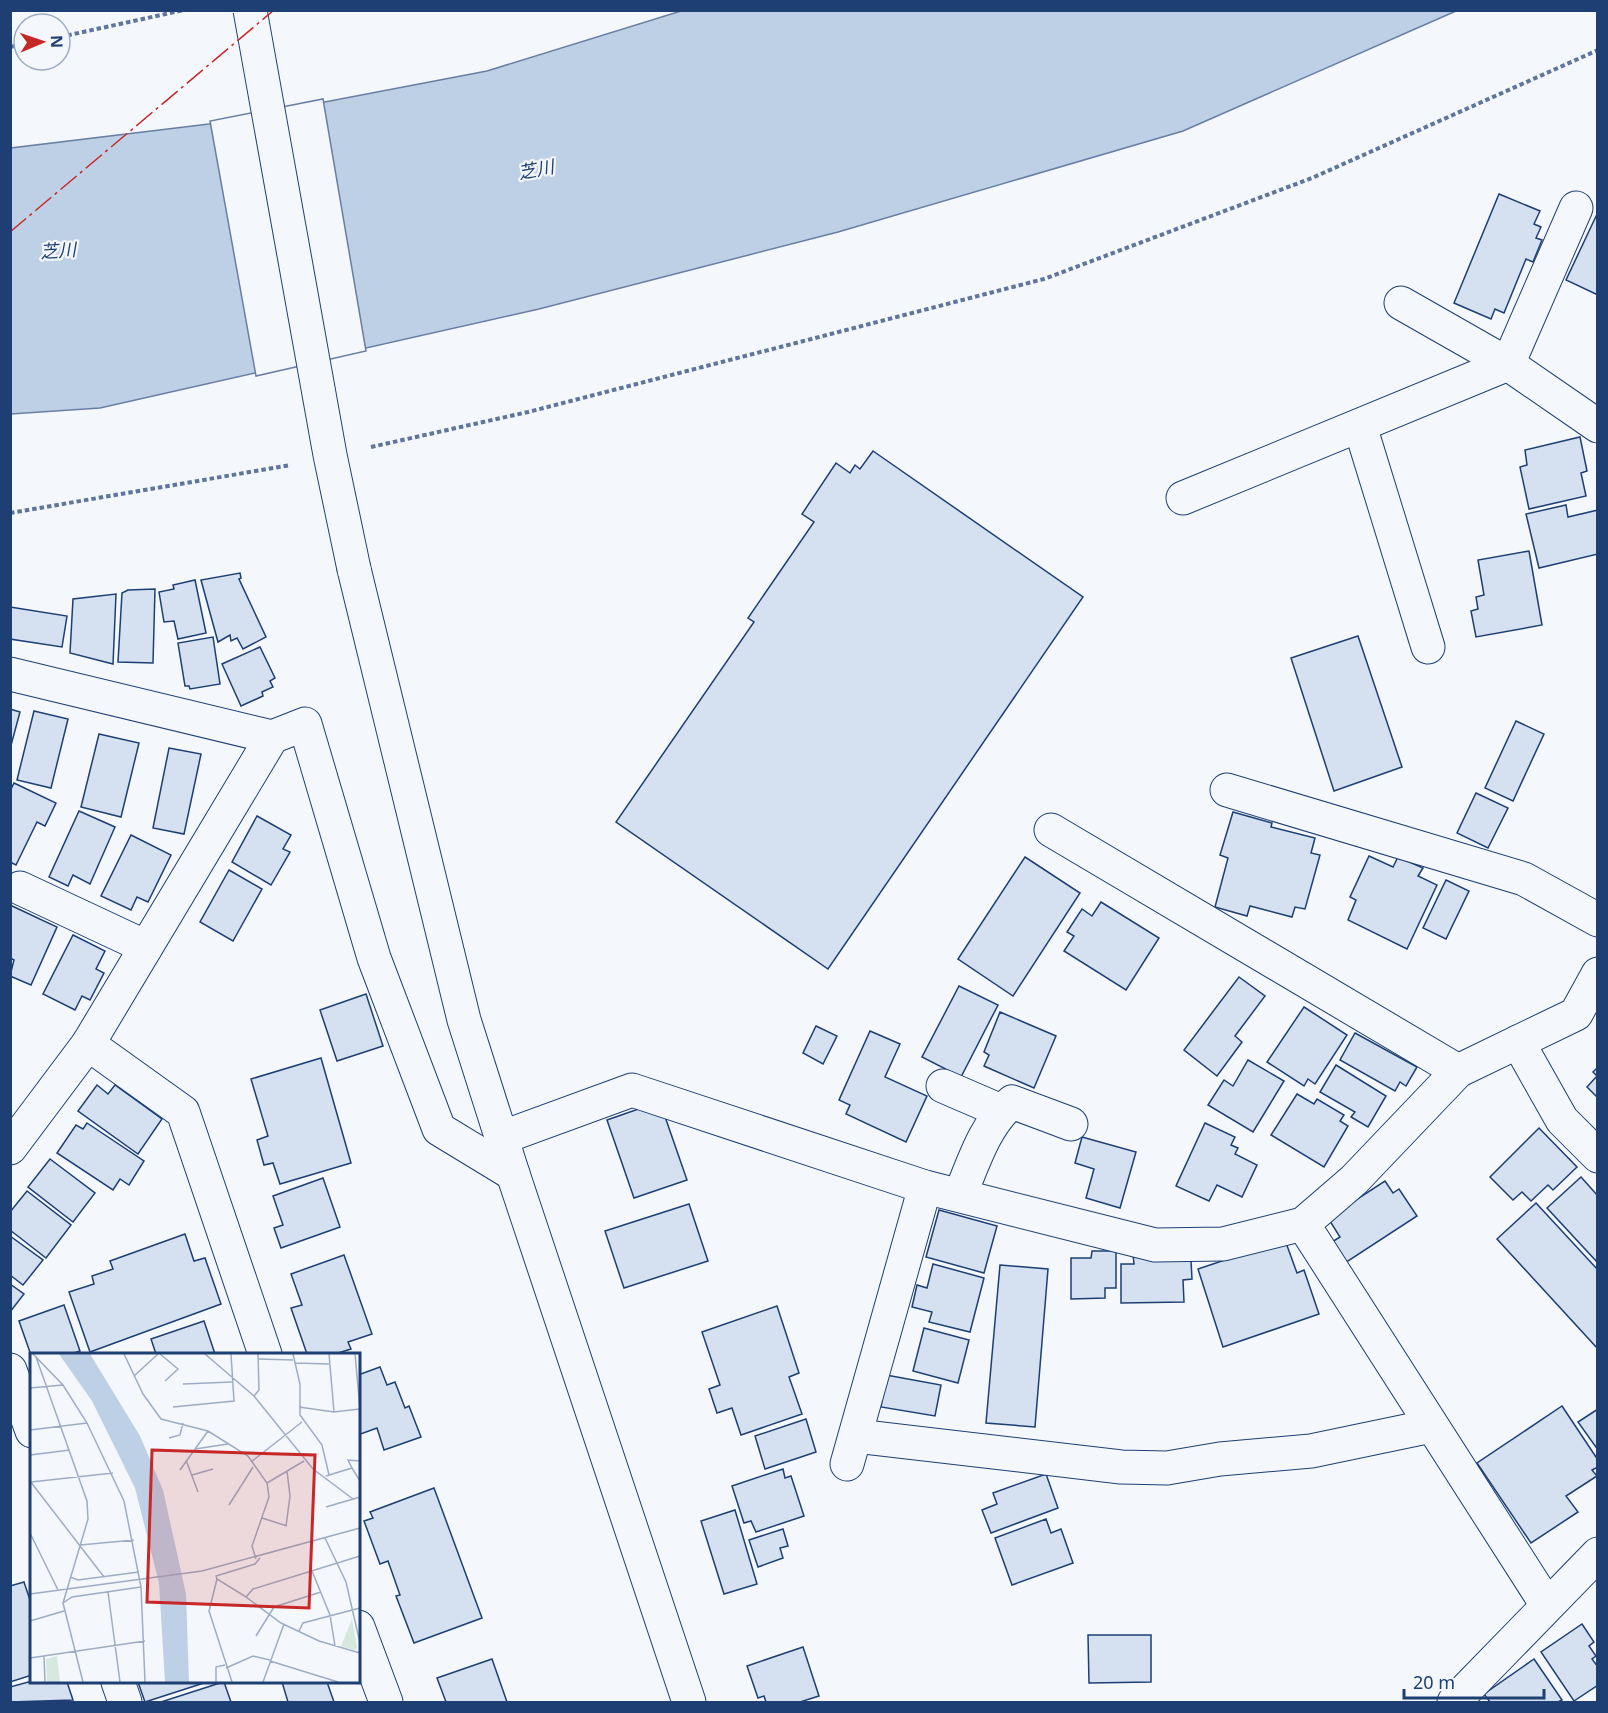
<svg xmlns="http://www.w3.org/2000/svg" width="1608" height="1713" font-family="'Noto Sans','Noto Sans JP',sans-serif">
	<rect width="100%" height="100%" fill="#f4f7fb"/>
	<path fill="#bed0e5" stroke="#687fa3" stroke-width="1.5" d="M681,11H1456L1183,131L838,232L539,309L100,408L11,414V148L209,124L487,71Z"/>
	<path fill="#f4f7fb" stroke="#687fa3" stroke-width="1.5" d="M323,99L366,351L256,376L210,121Z"/>
	<g fill="#d5e0f0" stroke="#1d3f73" stroke-width="1.5">
		<path d="M1499,194L1540,211L1534,224L1541,227L1536,238L1542,240L1533,262L1526,259L1504,313L1495,309L1491,319L1454,303Z"/>
		<path d="M1598,212V295L1566,280Z"/>
		<path d="M1580,437L1587,471L1581,473L1586,496L1529,509L1520,467L1527,465L1525,450Z"/>
		<path d="M873,451L1083,597L828,969L616,822L754,622L748,618L814,522L802,514L836,463L850,473L855,465L860,469Z"/>
		<path d="M1566,505L1568,517L1598,510V554L1539,568L1526,514Z"/>
		<path d="M1529,551L1542,625L1476,637L1471,611L1478,609L1476,597L1484,595L1478,560Z"/>
		<path d="M240,573L241,578L239,579L266,637L243,649L237,638L231,641L230,635L218,642L201,580Z"/>
		<path d="M195,580L206,633L178,639L174,621L164,622L159,592L174,589L173,585Z"/>
		<path d="M155,589L153,663L118,662L122,593L128,590Z"/>
		<path d="M116,594L113,664L70,653L73,599Z"/>
		<path d="M10,607L67,616L62,647L10,639Z"/>
		<path d="M1358,636L1402,767L1334,791L1291,658Z"/>
		<path d="M213,637L220,684L190,689L189,686H185L178,643Z"/>
		<path d="M260,647L275,678L270,681L273,687L262,692L263,696L241,706L222,664Z"/>
		<path d="M10,709L20,712L10,749Z"/>
		<path d="M34,711L68,719L51,788L17,780Z"/>
		<path d="M1516,721L1544,734L1513,801L1485,788Z"/>
		<path d="M99,734L139,743L121,817L81,807Z"/>
		<path d="M169,748L201,754L184,834L153,828Z"/>
		<path d="M14,783L56,803L45,826L37,822L16,865L10,862V791Z"/>
		<path d="M1476,793L1508,808L1488,848L1457,833Z"/>
		<path d="M79,811L115,827L90,884L73,875L68,886L49,877Z"/>
		<path d="M1233,812L1272,823L1271,827L1315,838L1311,853L1320,855L1305,909L1295,907L1292,917L1250,906L1247,916L1215,907L1228,858L1220,855Z"/>
		<path d="M257,816L291,835L283,849L290,852L271,885L232,862Z"/>
		<path d="M131,835L171,855L148,902L137,897L131,910L101,896Z"/>
		<path d="M1369,856L1393,867L1398,857L1423,868L1418,876L1437,885L1407,949L1348,920L1356,900L1350,897Z"/>
		<path d="M1025,857L1080,893L1013,996L958,959Z"/>
		<path d="M229,870L262,889L233,941L200,922Z"/>
		<path d="M1446,880L1469,891L1446,939L1423,928Z"/>
		<path d="M1101,902L1159,938L1126,990L1064,951L1074,936L1067,932L1082,909L1092,916Z"/>
		<path d="M10,905L57,927L31,985L10,976L14,960L10,958Z"/>
		<path d="M73,935L105,951L96,969L104,973L90,1000L82,996L75,1010L43,994Z"/>
		<path d="M1239,977L1265,996L1235,1036L1242,1042L1217,1076L1184,1050Z"/>
		<path d="M959,986L998,1005L961,1077L922,1057Z"/>
		<path d="M366,994L383,1046L337,1061L320,1010Z"/>
		<path d="M1304,1007L1347,1035L1315,1084L1308,1079L1304,1086L1267,1062Z"/>
		<path d="M1000,1012L1056,1036L1034,1088L984,1066L989,1055L984,1052Z"/>
		<path d="M816,1026L837,1036L823,1064L803,1053Z"/>
		<path d="M870,1031L900,1044L885,1077L927,1096L906,1142L846,1114L850,1105L839,1100Z"/>
		<path d="M1355,1033L1417,1067L1406,1086L1400,1082L1395,1091L1340,1060Z"/>
		<path d="M321,1058L351,1163L280,1184L273,1163L264,1165L257,1140L268,1136L251,1079Z"/>
		<path d="M1248,1060L1284,1081L1253,1132L1208,1105L1224,1080L1233,1086Z"/>
		<path d="M1336,1065L1386,1096L1368,1127L1351,1117L1355,1112L1320,1092Z"/>
		<path d="M1598,1067V1098L1587,1087L1597,1076L1593,1072Z"/>
		<path d="M97,1085L108,1094L115,1085L162,1119L138,1154L78,1111Z"/>
		<path d="M1297,1094L1314,1104L1317,1099L1344,1115L1340,1121L1348,1126L1324,1167L1271,1135Z"/>
		<path d="M647,1106L662,1108L687,1180L634,1198L607,1120Z"/>
		<path d="M87,1123L144,1161L129,1185L120,1179L113,1190L57,1153L76,1125L83,1129Z"/>
		<path d="M1205,1123L1235,1137L1231,1145L1238,1148L1235,1154L1257,1165L1242,1197L1217,1185L1209,1201L1176,1186Z"/>
		<path d="M1539,1128L1577,1167L1553,1190L1548,1185L1531,1201L1522,1192L1513,1200L1490,1177Z"/>
		<path d="M1082,1137L1136,1152L1120,1208L1086,1198L1094,1169L1075,1163Z"/>
		<path d="M50,1159L95,1193L73,1222L28,1187Z"/>
		<path d="M1581,1177L1598,1196V1263L1547,1208Z"/>
		<path d="M323,1178L340,1227L281,1248L274,1228L283,1225L273,1196Z"/>
		<path d="M1385,1181L1393,1193L1399,1189L1417,1216L1345,1263L1332,1242L1340,1237L1328,1218Z"/>
		<path d="M27,1191L71,1225L46,1258L10,1230V1212Z"/>
		<path d="M1536,1203L1598,1270V1349L1497,1239Z"/>
		<path d="M689,1204L708,1261L624,1288L605,1231Z"/>
		<path d="M939,1210L997,1226L984,1273L926,1257Z"/>
		<path d="M185,1234L194,1261L205,1258L221,1304L90,1352L69,1292L94,1284L92,1276L113,1269L110,1261Z"/>
		<path d="M10,1236L43,1260L23,1285L10,1275Z"/>
		<path d="M1285,1240L1297,1273L1304,1270L1319,1314L1223,1347L1198,1269Z"/>
		<path d="M1092,1251H1116V1288H1105V1298L1071,1299V1258H1091Z"/>
		<path d="M1133,1254L1191,1260L1192,1279L1183,1280L1184,1302L1121,1303V1264H1134Z"/>
		<path d="M344,1255L372,1334L348,1342L351,1349L335,1354H307L291,1308L302,1305L291,1274Z"/>
		<path d="M933,1264L984,1278L970,1332L929,1322L932,1312L912,1307L917,1285L927,1288Z"/>
		<path d="M1000,1265L1048,1269L1035,1427L986,1423Z"/>
		<path d="M10,1284L24,1294L10,1312Z"/>
		<path d="M64,1305L80,1351L71,1354H32V1358L19,1321Z"/>
		<path d="M777,1306L799,1373L789,1377L802,1414L741,1435L732,1408L717,1413L709,1389L720,1385L702,1332Z"/>
		<path d="M204,1321L215,1354H156L151,1339Z"/>
		<path d="M924,1328L969,1340L958,1383L913,1371Z"/>
		<path d="M380,1367L387,1385L395,1382L405,1408L409,1406L421,1437L384,1450L377,1428L358,1435V1375Z"/>
		<path d="M886,1375L941,1385L935,1416L881,1407Z"/>
		<path d="M1562,1406L1598,1460V1467L1592,1470L1597,1476L1566,1496L1578,1512L1531,1543L1477,1463Z"/>
		<path d="M1598,1409V1450L1578,1422Z"/>
		<path d="M806,1419L816,1452L765,1469L755,1436Z"/>
		<path d="M783,1469L785,1478L791,1476L804,1516L756,1532L751,1521L744,1523L732,1486Z"/>
		<path d="M1046,1474L1058,1508L991,1533L982,1510L997,1504L993,1493Z"/>
		<path d="M434,1488L482,1618L414,1643L396,1596L400,1595L388,1561L380,1564L364,1521L373,1518L370,1512Z"/>
		<path d="M735,1510L757,1584L724,1594L701,1521Z"/>
		<path d="M1046,1519L1051,1533L1061,1529L1073,1563L1012,1585L995,1538Z"/>
		<path d="M783,1529L788,1546L780,1548L783,1558L758,1567L749,1540Z"/>
		<path d="M24,1582L32,1606V1675L10,1682V1586Z"/>
		<path d="M1582,1624L1594,1642L1589,1646L1596,1656L1592,1659L1598,1667V1685L1574,1701L1541,1652Z"/>
		<path d="M1088,1635H1151V1682L1089,1683Z"/>
		<path d="M803,1647L819,1696L800,1702H766L764,1696L758,1698L747,1666Z"/>
		<path d="M492,1659L507,1702H446L437,1678Z"/>
		<path d="M1534,1659L1562,1700L1558,1702H1490L1484,1694Z"/>
		<path d="M32,1681L67,1682L73,1700L10,1702V1687Z"/>
		<path d="M138,1682H207L145,1702Z"/>
		<path d="M224,1682L231,1702H161L223,1682Z"/>
		<path d="M282,1682H327L334,1702H288Z"/>
	</g>
	<g fill="none" stroke-linecap="round" stroke-linejoin="round">
		<g stroke="#1d3f73" stroke-width="35">
			<g id="minor">
				<path d="M1401,303L1508,364L1598,426"/>
				<path d="M1360,426L1428,647"/>
				<path d="M1183,498L1508,364L1576,208"/>
				<path d="M354,569L464,1020L513,1174L689,1702"/>
				<path d="M10,674L272,737"/>
				<path d="M1227,790L1524,879L1598,920"/>
				<path d="M1051,830L1458,1071"/>
				<path d="M20,888L146,947"/>
				<path d="M1518,1042L1562,1120L1598,1156"/>
				<path d="M943,1086L1001,1111"/>
				<path d="M501,1138L632,1090L925,1187L1155,1245L1223,1244L1303,1224L1354,1180L1458,1071L1576,1014L1598,974"/>
				<path d="M10,1148L88,1044"/>
				<path d="M960,1195C973,1164 985,1124 1012,1102L1071,1124"/>
				<path d="M1303,1224L1547,1605"/>
				<path d="M265,1354L183,1112L88,1044L272,737L305,724L374,958L439,1129L513,1174"/>
				<path d="M10,1370L32,1431"/>
				<path d="M856,1436L1121,1467L1167,1468L1220,1459L1311,1451L1431,1426"/>
				<path d="M847,1464L925,1187"/>
				<path d="M358,1627L386,1702"/>
				<path d="M118,1682L125,1702"/>
				<path d="M1454,1702L1598,1554"/>
			</g>
		</g>
		<g stroke="#5e769c" stroke-width="4" stroke-dasharray="4.5 3" stroke-linecap="butt">
			<path d="M60,37L184,10"/>
			<path d="M10,47L24,44"/>
			<path d="M371,447L528,412L1044,279L1312,178L1598,50"/>
			<path d="M10,513L291,465"/>
		</g>
		<use href="#minor" stroke="#f4f7fb" stroke-width="33"/>
		<g stroke="#1d3f73" stroke-width="35" stroke-linecap="butt">
			<path id="minor-bridge" d="M250,10L330,455L354,569"/>
		</g>
		<use href="#minor-bridge" stroke="#f4f7fb" stroke-width="33"/>
		<path stroke="#c62828" stroke-width="1.5" stroke-dasharray="21 4.5 3 4.5" stroke-linecap="butt" d="M10,232L274,10"/>
	</g>
	<g text-anchor="middle" stroke-width="4.5" stroke-linejoin="round" paint-order="stroke">
		<g font-size="18" font-style="italic" fill="#1d3f73" stroke="#f4f7fb">
			<text transform="translate(536 170) rotate(-11)" y="6">芝川</text>
			<text transform="translate(58 251) rotate(-4)" y="6">芝川</text>
		</g>
	</g>
	<g transform="translate(30 1353)">
		<rect width="330" height="330" fill="#f4f7fb"/>
		<path d="M322,266L327,295L325,297L311,293ZM27,303L30,329H17L16,306Z" fill="#d7e8df"/>
		<path d="M29,1H60L110,83L133,137L156,241L159,329H135L129,230L105,135L62,48Z" fill="#bed0e5"/>
		<path fill="none" stroke="#9eadc5" stroke-width="1.5" d="M3,1L33,32L57,70L94,148L111,234L115,329M94,1L113,41L131,66L178,78L218,103L237,130L239,144L222,193L226,206M130,1L148,16L135,28M175,1L224,43L283,116L323,146M263,1L270,31V62L292,92L299,122M299,1L304,59L330,56M325,1L330,56M6,4L57,148L58,166L33,250L53,329M229,6L263,7M265,10L299,11M104,23L128,1M153,31L202,29M0,35L33,32M224,43L229,37L228,1M143,54L204,48L201,1M269,54L304,59M0,77L57,70M139,85L150,82L153,70M165,96L198,91M0,102L40,97M156,107L168,139M221,109L272,69M322,115L318,107L330,108M150,117L178,78M162,122L183,116M296,123L322,115L330,128M0,128L74,224M1,129L83,120M237,130L274,108M199,152L223,114M296,154L330,144M232,165L257,173M256,173L260,143L257,118M0,180L28,237M295,185L316,229L330,290M50,192L104,187M230,205L225,211L186,223L187,226L216,244L223,236L330,203M282,218L300,262L305,293M40,224L48,227L109,219M187,226L179,258L202,329M78,239L90,329M0,241L172,218L330,175M216,244L251,270L289,288L330,300M33,250L42,244L111,234M0,268L34,258M269,278L273,270L330,255M226,283L244,254L291,239M14,303L15,329M0,305L115,288M240,308L308,329M196,315L223,303L240,307M186,329V314L195,312M233,329L254,271"/>
		<path fill="#c62828" fill-opacity="0.15" stroke="#c62828" stroke-width="3" d="M122,97L285,102L279,255L117,249Z"/>
		<rect width="330" height="330" fill="none" stroke="#1d3f73" stroke-width="3"/>
	</g>
	<rect width="1608" height="1713" fill="none" stroke="#1d3f73" stroke-width="24"/>
	<g transform="translate(42 42) rotate(88)"><circle r="28" fill="#f4f7fb" stroke="#9eadc5" stroke-width="1.5"/>
	<path d="M0-4.5L10 22L0 15L-10 22Z" fill="#c62828"/>
	<text y="-9" font-size="16" font-weight="bold" text-anchor="middle" fill="#1d3f73">N</text>
	</g>
	<path d="M1404 1689v9h140v-9" fill="none" stroke="#1d3f73" stroke-width="3"/>
	<text x="1413" y="1689" font-size="18" fill="#1d3f73" stroke="#f4f7fb" stroke-width="4.5" paint-order="stroke">20 m</text>
</svg>
